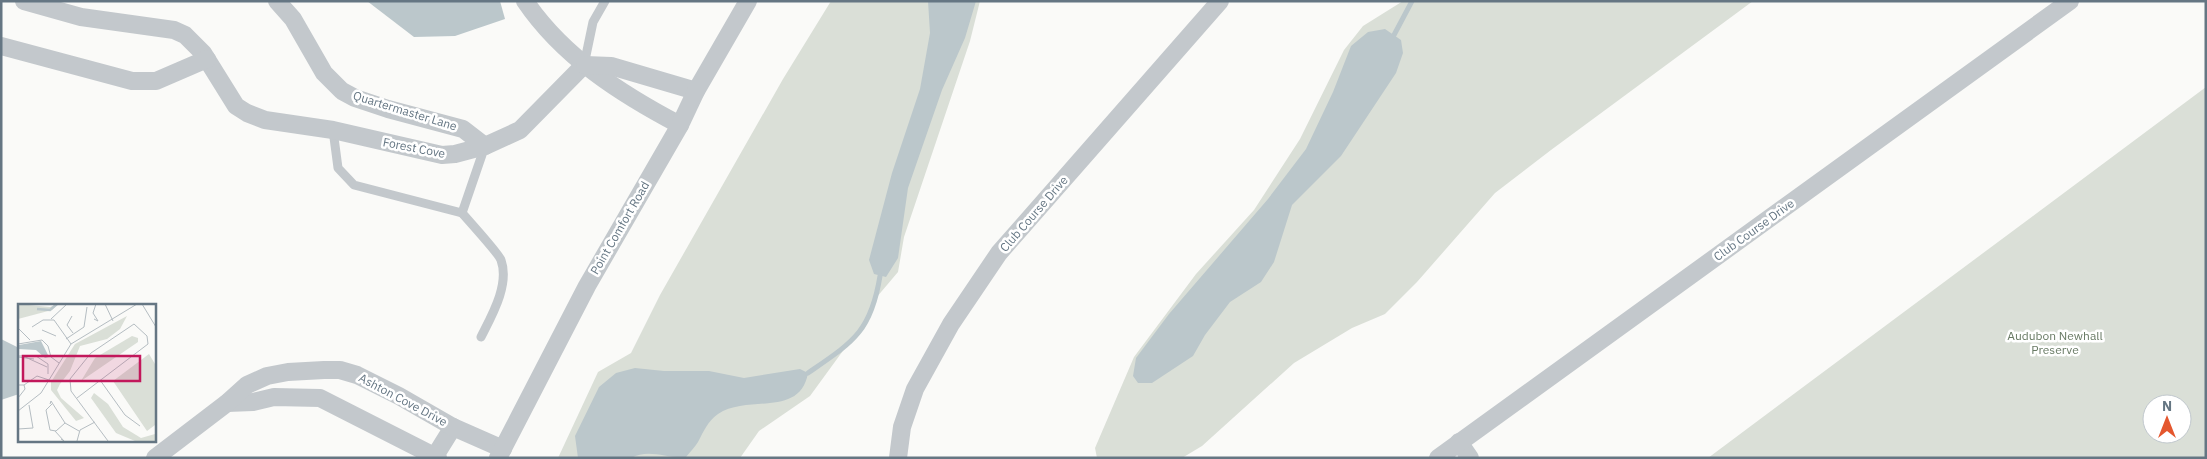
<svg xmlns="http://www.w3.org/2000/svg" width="2207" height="459" font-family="'IBM Plex Sans',sans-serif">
	<rect width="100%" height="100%" fill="#fafaf8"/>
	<g fill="#dadfd7" fill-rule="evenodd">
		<path d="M831,1H980L970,41L904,237L898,272L876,298L863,329L845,348L810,396L759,431L740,458H558L598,372L631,353L660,295L783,79Z"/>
		<path d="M1403,1H1753L1551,150L1495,193L1417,282L1385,314L1352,328L1294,363L1202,446L1182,458H1097L1095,448L1134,357L1196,274L1254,210L1300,139L1344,50L1363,26Z"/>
		<path d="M2206,87V458H1708ZM2152,404H2182V434H2152Z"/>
	</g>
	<g fill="#bbc7cb">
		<path d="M367,1H500L505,19L455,36L414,37Z"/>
		<path d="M928,1H976L965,38L942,90L908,188L898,258L886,277L874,274L869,260L892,173L920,89L930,33Z"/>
		<path d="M1385,29L1401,40L1403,53L1396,73L1341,156L1292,205L1274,262L1261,282L1230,302L1205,335L1193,356L1152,383H1138L1133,376L1136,358L1169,314L1268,199L1306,149L1333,92L1351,46L1368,32Z"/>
		<path d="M1,339L19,348V394L1,400Z"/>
		<path d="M635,368L664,371H709L744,378L800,369L808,373C800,418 748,394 718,414C707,422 704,431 698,442C695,447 690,452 686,457C667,459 649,448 631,458H578L575,436L599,387L616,373Z"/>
	</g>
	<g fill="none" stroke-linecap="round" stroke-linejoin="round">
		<g stroke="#bbc7cb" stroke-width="5">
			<path d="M1394,35L1412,1"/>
			<path d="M808,373C853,342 871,332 880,276"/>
		</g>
		<g stroke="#c3c8cc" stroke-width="9">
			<path d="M584,65L593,22L605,1"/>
			<path d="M333,130L338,168L354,185L462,213"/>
			<path d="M481,337C491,317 510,285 501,260C499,254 469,221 462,213L485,146"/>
		</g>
		<g stroke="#c3c8cc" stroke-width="18">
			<path d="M24,1L81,17L174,30L185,35L203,53L236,106L247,113L265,120L333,130L442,155L455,154L485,146L520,130L584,65"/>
			<path d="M277,1L293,19L324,73L342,91L355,98L388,109L463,129L485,146"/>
			<path d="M525,1C563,57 621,94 680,125"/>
			<path d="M1,46L132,81H156L207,59"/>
			<path d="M585,65L611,66L696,91"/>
			<path d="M227,403L253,402L274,397L320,398L438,458"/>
			<path d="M1459,442L1470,458"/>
			<path d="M435,456L453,427"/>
			<path d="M155,458L227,403L247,385L267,376L288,372L324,370H340L357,375L399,396L453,427L503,449"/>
			<path d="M498,458L587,286L680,125L696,91L748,1"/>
			<path d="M898,458L902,427L915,389L951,324L999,253L1220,1"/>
			<path d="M1438,458L2070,1"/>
		</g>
	</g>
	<g text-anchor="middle" stroke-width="5" stroke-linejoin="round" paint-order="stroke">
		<g font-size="12" fill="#657683" stroke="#fff">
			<text transform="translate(405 111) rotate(17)" y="4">Quartermaster Lane</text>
			<text transform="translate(414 148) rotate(11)" y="4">Forest Cove</text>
			<text transform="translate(1034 214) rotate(-49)" y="4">Club Course Drive</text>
			<text transform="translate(620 228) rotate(-60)" y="4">Point Comfort Road</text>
			<text transform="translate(1754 230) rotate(-36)" y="4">Club Course Drive</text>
			<text transform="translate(403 400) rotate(28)" y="4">Ashton Cove Drive</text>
		</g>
		<g font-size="12" fill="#687a64" stroke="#fff">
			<text x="2055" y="340">Audubon Newhall<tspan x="2055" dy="14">Preserve</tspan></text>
		</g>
	</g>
	<g transform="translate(18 304)">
		<rect width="138" height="138" fill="#fafaf8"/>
		<path d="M0,0L32,3L40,0L34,6L0,15ZM109,12L102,25L89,35L62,42L52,67L42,80L39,86L43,94L66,114L58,117L33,86V78L57,40ZM114,32L120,34V38L63,77L77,54ZM131,50L137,60V121L129,127L95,77ZM76,89L90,100L105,123L123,134L137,130V137H117L98,129L73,94Z" fill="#dadfd7"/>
		<path d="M23,37L31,53L27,54L18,46L0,45L1,41Z" fill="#bbc7cb"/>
		<path fill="none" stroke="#bbc7cb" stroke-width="2.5" d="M19,5L32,6L39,0"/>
		<path fill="none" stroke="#b5bdc2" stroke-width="1" d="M87,0L95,17M124,0L138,23M54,12L49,21L55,29M33,15L49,0M76,15L80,17L75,9L78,0M14,23L25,16H36L53,40M0,24L12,36M24,26L38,32M48,35L66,23L69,3M0,40L24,36L30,42L33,53L41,59M0,52H18L30,60V70M5,52L29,63M0,53L16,55M82,76L107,111L122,122M0,81H6L7,85L0,94M6,81L19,72L31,76M59,94L130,40L129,32L116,20M32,100L33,97L47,119L61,127M34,100L28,106L32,126L38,127L47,119M0,107L23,89L53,40L119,0M0,125L15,124L11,101M37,127L46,137L43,135M59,137L62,126L77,118M90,137L53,87L52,75L73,49L116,20"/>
		<path fill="#c2185b" fill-opacity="0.15" stroke="#c2185b" stroke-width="2.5" d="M5,52H122V77H5Z"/>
		<rect width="138" height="138" fill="none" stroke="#657683" stroke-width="2.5"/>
	</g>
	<rect width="2207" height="459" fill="none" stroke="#657683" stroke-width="5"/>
	<g transform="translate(2167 419)"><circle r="24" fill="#ffffff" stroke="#c1c8cd"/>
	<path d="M0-4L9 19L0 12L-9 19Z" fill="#e4572e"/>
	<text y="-8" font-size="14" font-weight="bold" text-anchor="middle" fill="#657683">N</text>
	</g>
</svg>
